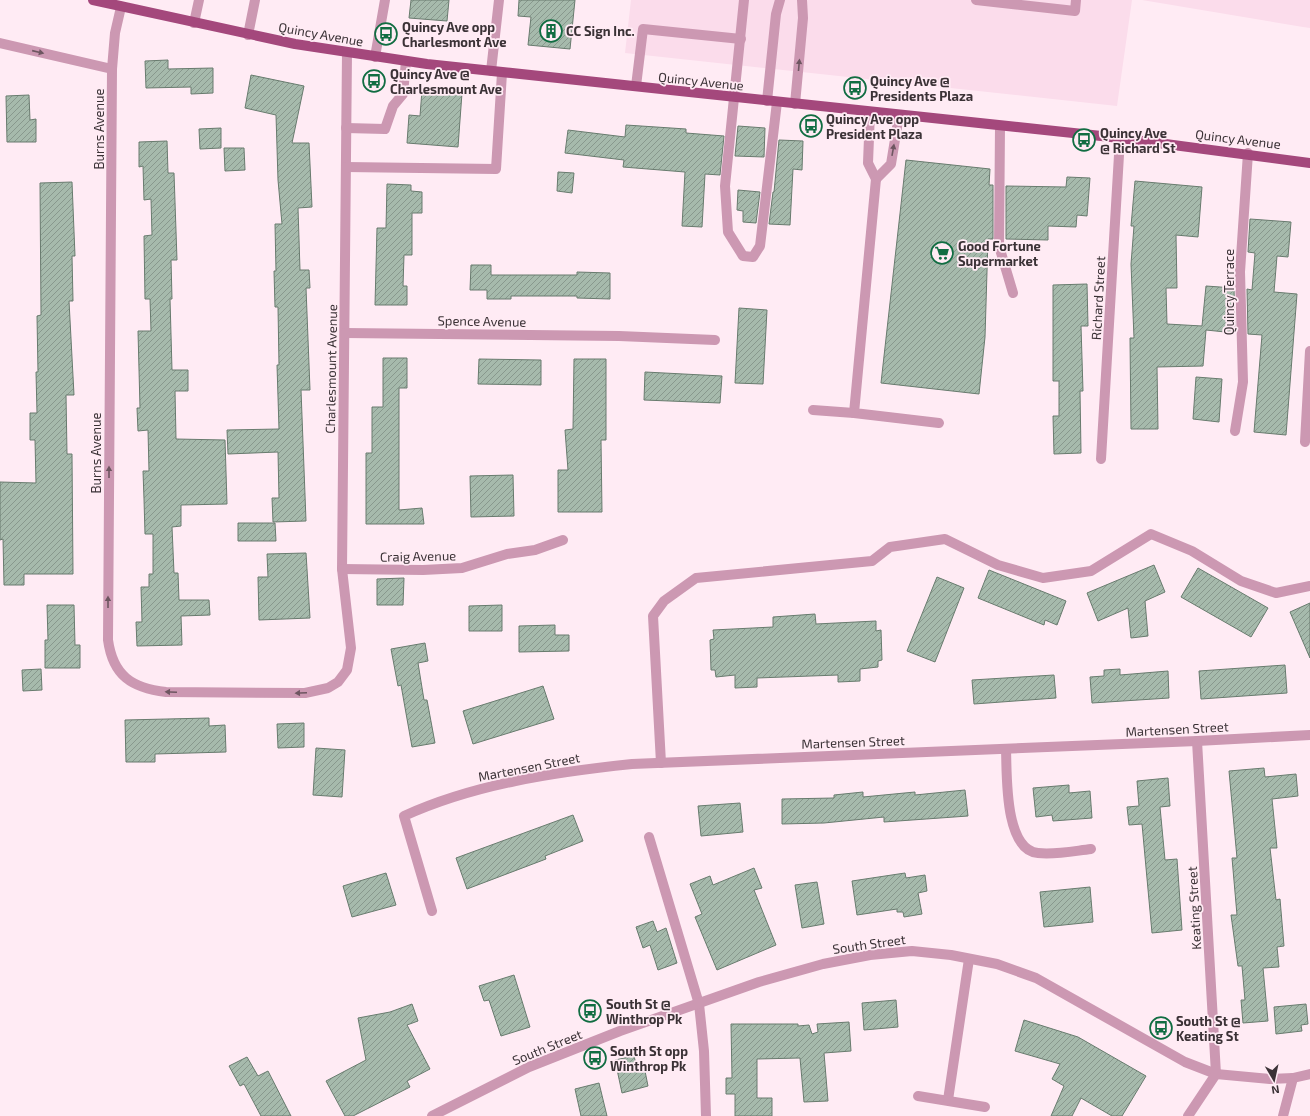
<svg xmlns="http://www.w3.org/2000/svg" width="1310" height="1116" font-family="'Exo 2',sans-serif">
	<defs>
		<pattern id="building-hatch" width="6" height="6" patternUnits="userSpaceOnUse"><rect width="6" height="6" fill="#a6baac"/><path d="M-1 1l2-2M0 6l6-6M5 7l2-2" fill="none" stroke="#88988d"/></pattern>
	</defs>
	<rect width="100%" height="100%" fill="#ffebf4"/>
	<g fill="#fbdceb">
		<path d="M631,0H1132L1117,106L625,53Z"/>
		<path d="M1142,0H1310V28L1303,27Z"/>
	</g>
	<g fill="url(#building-hatch)" stroke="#687b6e">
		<path d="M411,0H449L447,21L409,18Z"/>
		<path d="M519,0H575L570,49L528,45L531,17L518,16Z"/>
		<path d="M168,60V69L213,68V93L191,94V87L146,88L145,61Z"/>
		<path d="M251,75L304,86L292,143H309L312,207L298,208L300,270H309L310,288H306L310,390H301L306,521L273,522L272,498H279L278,452L228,454L227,430L279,429L277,365H279L278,307H275L274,271H276L275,224H282L278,180L276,115L245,108Z"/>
		<path d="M422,90L462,93L458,147L407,143L409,115L420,116Z"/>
		<path d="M29,95L30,120L36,119V142H7L6,96Z"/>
		<path d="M626,125L686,129V133L724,136L720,175L705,174L702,227L682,226L685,172L623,167L624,160L565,153L568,130L625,137Z"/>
		<path d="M738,126L765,128L764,157L735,156Z"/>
		<path d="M221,128V148L200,149L199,129Z"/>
		<path d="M779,140L803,141L802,170L793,169L790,225L769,224L773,192H774Z"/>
		<path d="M167,141L168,173H174L177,260H171L172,299H170L172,370H188V391H175L176,439L225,440L227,504L181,505V526L172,527L174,573H178L179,600H209L210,615L181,616L182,645L137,646L136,622H142L141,587H149V574H153V534H145L144,499L143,471H149L148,430L138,431L137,408H140L138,331H151L150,299H145L144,236L152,235L151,199L144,200L143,166L139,167V142Z"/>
		<path d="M224,148H244L245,170L225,171Z"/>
		<path d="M906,160L990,169L989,185H993V239H988L985,337L979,394L881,383Z"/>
		<path d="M558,172L574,173L572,193L557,191Z"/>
		<path d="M1067,177L1090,178L1087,216L1077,215L1076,227L1048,226V240L1006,239V186L1066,187Z"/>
		<path d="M1135,181L1202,187L1198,237L1176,235L1177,288H1166L1167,324L1202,326L1206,286L1234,288L1235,333L1206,330L1203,366L1157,367L1158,429H1131L1130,338H1134L1131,264L1134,226H1131Z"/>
		<path d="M72,182L75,256H72L73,301H69L74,395H66L67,454H72L73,574H24V585H4L3,539L0,540V482L36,483L35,440H30V413H37L36,372H38L37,316L41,315L40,183Z"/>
		<path d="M387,184L411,185V191L422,192V213H412V255H404L403,286H407V305H375L377,228H386Z"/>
		<path d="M738,190L760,192L756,223L743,222V211L737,210Z"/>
		<path d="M1250,219L1291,222L1288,257L1277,256L1274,292L1297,294L1286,435L1254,432L1262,335L1248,334L1247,289L1252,290L1255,253L1248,252Z"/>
		<path d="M471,265H491V275H577V272L610,273V299L577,298V296H511V299H487V290H470Z"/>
		<path d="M1087,284L1088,326H1081L1083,391H1080L1081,453L1054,454L1053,416H1059V381H1053V285Z"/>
		<path d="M739,308L767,310L763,384L735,383Z"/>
		<path d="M383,358H407V388H399V510L422,508L424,524H366V453H372V407H383Z"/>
		<path d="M479,359L541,360V385L478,384Z"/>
		<path d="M574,359H606V440H601L602,512H558V470H568L565,430L573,429Z"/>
		<path d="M645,372L722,376L720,403L644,400Z"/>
		<path d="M1196,377L1222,379L1219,422L1193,419Z"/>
		<path d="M513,475L514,516L471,517L470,476Z"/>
		<path d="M238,523H275L276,541H238Z"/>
		<path d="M306,553L310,618L259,620L258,577H268L267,554Z"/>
		<path d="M1154,565L1165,592L1145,601L1148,636L1131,638L1128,608L1098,621L1087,593Z"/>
		<path d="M1198,568L1268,608L1251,637L1181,597Z"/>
		<path d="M989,570L1066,601L1057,625L1045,620L1044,625L978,598Z"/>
		<path d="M937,577L964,588L935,662L907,651Z"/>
		<path d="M404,578L403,605H377V579Z"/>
		<path d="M1310,603V658L1290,612Z"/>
		<path d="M47,605H74L75,645H80V668H45V640H48Z"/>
		<path d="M502,605V631H469V606Z"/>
		<path d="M815,614L816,624L876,621V631L881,630L882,660L878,661V667L860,669V681L838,682V675L757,678V687L735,688V675L716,677L715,670H711L710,640L714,639L713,630L773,627V617Z"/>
		<path d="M555,625V635H569V651L519,652V626Z"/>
		<path d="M425,643L428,661L418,663L424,700H427L435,743L412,747L401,685L398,686L391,649Z"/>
		<path d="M1285,665L1287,693L1201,699L1199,671Z"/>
		<path d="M41,669L42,690L23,691L22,670Z"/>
		<path d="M1120,669V675L1168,671L1169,698L1092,703L1090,677L1104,676V670Z"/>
		<path d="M1054,675L1056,698L974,704L972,680Z"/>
		<path d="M543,686L554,719L473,744L463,711Z"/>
		<path d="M209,718V726L225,725L226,752L155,754V762H126L125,720Z"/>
		<path d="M304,723V747L278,748L277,724Z"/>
		<path d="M316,748L345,750L342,797L313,795Z"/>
		<path d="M1264,768L1265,777L1296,774L1298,796L1272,799L1277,848H1270L1276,900L1280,899L1284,946L1277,947L1279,967L1263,968L1268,1021L1243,1023L1241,1000H1245L1242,966H1238L1231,915H1237L1232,858H1237L1229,771Z"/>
		<path d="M1168,778L1170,806L1160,807L1165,860L1177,859L1182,930L1152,933L1142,824L1129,825L1127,807L1139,806L1137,781Z"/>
		<path d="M1069,785V793L1090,791L1092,818L1053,821L1052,815L1036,817L1033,788Z"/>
		<path d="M965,790L968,816L884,822V817L824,823L782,824V799L834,798V795L863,792V797L915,792V795Z"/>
		<path d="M740,803L743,832L701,836L698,806Z"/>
		<path d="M573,815L583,841L545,856L546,859L467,889L456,858Z"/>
		<path d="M754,868L762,888L754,890L776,945L717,970L695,917L702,914L690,884L710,876L713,885Z"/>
		<path d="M386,873L396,905L352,917L343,886Z"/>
		<path d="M905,873L906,878L925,875L927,891L918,893L922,914L904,917L903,912H897V909L857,915L852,881Z"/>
		<path d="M817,882L824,924L802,928L795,885Z"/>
		<path d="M1090,887L1093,922L1044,927L1040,892Z"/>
		<path d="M653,921L657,932L666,928L677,963L658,970L650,945L643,948L636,927Z"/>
		<path d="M514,975L530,1027L501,1036L489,1000L484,1001L479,986Z"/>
		<path d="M896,1000L898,1027L864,1030L862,1003Z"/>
		<path d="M412,1004L418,1021L407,1025L430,1069L407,1081L410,1087L353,1116H345L326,1081L366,1060L358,1018L390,1012Z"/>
		<path d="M1306,1004L1308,1024L1301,1025L1302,1031L1276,1034L1274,1007Z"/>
		<path d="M1024,1020L1078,1037L1146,1076L1122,1116H1112L1081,1098L1072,1116H1051L1064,1086L1052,1079L1060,1064L1015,1051Z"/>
		<path d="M849,1022L851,1051L824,1053L828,1101L804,1102L800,1058L757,1059V1098H772V1116H735V1094H726V1078H732L731,1024H798V1026L809,1025L812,1034L818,1032L817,1024Z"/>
		<path d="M634,1056L637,1068L644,1066L648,1086L622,1093L615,1060Z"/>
		<path d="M247,1057L258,1076L268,1071L291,1116H261L244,1084L240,1086L229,1066Z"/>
		<path d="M599,1083L607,1116H581L575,1089Z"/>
	</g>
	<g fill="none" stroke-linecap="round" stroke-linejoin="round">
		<g stroke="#cc98b2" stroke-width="10">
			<path d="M744,0L725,186L728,232L743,256L753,257L760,246L777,102"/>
			<path d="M976,0L1075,11L1076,0"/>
			<path d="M121,7L115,33L112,69L108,640C113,676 132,688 166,692L305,693L328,688L338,682L347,670L351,648L342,569L347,53"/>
			<path d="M194,23L199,0"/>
			<path d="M248,35L255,0"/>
			<path d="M0,43L112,69"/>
			<path d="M375,57L385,0"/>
			<path d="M491,71L499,0"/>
			<path d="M636,86L643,29L741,39"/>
			<path d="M767,101L776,14L780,0"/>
			<path d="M795,104L803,18L802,0"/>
			<path d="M870,112L868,163L876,179L854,413L939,423"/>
			<path d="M1000,126L999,246L1013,293"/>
			<path d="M346,128L385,129L393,106L403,94L406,61"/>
			<path d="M346,167L496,169L502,73"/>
			<path d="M876,179L891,164L899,115"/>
			<path d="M345,333L619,336L715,340"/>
			<path d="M813,410L854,413"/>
			<path d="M1235,431L1243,382L1240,272L1248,153"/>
			<path d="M1305,442L1310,351"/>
			<path d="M1101,459L1120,138"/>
			<path d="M342,569L423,570L462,568L507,554L535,550L563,540"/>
			<path d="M1006,749C1007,773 1004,850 1038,853C1055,855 1074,851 1091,849"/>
			<path d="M661,763L653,616L664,601L696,578L872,561L890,547L945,539L998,565L1043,578L1091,571L1151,534L1192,551L1241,581L1276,593L1310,586"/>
			<path d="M649,837L699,1004L704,1051L706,1116"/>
			<path d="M432,911L404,816C474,784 555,772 632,764L1197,741L1310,735"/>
			<path d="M918,1096L985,1107"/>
			<path d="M948,1100L969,959"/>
			<path d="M432,1116L529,1067L620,1031L759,982L823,964L870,955L912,951L951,955L997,964L1036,978L1185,1062L1216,1074L1270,1079L1293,1078L1310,1074"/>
			<path d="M1188,1116L1216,1074L1197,741"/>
			<path d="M1283,1116L1293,1078"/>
		</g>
		<path stroke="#a4487c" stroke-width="10" d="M93,0L295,44L427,64L1120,138L1310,163"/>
	</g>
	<defs><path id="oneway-solid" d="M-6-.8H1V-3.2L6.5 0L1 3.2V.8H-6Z"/></defs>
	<g fill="#6e5661">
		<use href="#oneway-solid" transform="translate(38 52) rotate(13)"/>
		<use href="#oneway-solid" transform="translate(799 65) rotate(-85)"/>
		<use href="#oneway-solid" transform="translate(893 150) rotate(-80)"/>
		<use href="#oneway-solid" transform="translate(109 472) rotate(-90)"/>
		<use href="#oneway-solid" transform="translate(108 602) rotate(-90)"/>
		<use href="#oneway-solid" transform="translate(171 692) rotate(-178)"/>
		<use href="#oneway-solid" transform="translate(301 693) rotate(178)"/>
	</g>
	<defs>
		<g id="building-ring" transform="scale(1.15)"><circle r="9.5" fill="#ffebf4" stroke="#116d42" stroke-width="1.5"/><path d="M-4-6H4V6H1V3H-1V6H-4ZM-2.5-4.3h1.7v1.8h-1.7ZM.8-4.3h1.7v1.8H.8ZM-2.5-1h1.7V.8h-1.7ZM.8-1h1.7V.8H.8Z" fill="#116d42"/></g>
		<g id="bus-ring" transform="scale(1.15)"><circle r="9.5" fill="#ffebf4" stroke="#116d42" stroke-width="1.5"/><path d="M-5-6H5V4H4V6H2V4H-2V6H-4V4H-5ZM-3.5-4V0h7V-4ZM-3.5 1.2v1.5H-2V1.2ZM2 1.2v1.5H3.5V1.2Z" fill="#116d42"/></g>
		<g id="supermarket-ring" transform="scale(1.15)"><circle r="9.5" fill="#ffebf4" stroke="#116d42" stroke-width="1.5"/><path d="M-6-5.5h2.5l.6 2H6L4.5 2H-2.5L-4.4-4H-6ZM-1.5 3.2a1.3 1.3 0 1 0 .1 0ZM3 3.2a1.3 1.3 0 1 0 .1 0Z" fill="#116d42"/></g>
	</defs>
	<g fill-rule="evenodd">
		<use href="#building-ring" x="551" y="31"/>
		<use href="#bus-ring" x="386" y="34"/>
		<use href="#bus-ring" x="374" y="81"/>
		<use href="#bus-ring" x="855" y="88"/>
		<use href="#bus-ring" x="811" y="126"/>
		<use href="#bus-ring" x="1084" y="140"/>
		<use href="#supermarket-ring" x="942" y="253"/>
		<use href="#bus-ring" x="590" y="1011"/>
		<use href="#bus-ring" x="1161" y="1028"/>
		<use href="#bus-ring" x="595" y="1058"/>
	</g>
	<g text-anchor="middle" stroke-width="3.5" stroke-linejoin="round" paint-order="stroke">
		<g font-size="13" font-weight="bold" fill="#3b3236" stroke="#ffebf4" text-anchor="start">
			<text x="402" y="32">Quincy Ave opp<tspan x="402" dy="15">Charlesmont Ave</tspan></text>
			<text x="566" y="36">CC Sign Inc.</text>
			<text x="390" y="79">Quincy Ave @<tspan x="390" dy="15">Charlesmount Ave</tspan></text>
			<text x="870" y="86">Quincy Ave @<tspan x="870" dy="15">Presidents Plaza</tspan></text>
			<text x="826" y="124">Quincy Ave opp<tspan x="826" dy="15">President Plaza</tspan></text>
			<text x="1100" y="138">Quincy Ave<tspan x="1100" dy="15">@ Richard St</tspan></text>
			<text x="958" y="251">Good Fortune<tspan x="958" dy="15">Supermarket</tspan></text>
			<text x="606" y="1009">South St @<tspan x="606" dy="15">Winthrop Pk</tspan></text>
			<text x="1176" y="1026">South St @<tspan x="1176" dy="15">Keating St</tspan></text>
			<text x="610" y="1056">South St opp<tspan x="610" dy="15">Winthrop Pk</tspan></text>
		</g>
		<g font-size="13" fill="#3b3236" stroke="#ffebf4">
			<text transform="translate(321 34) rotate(10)" y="5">Quincy Avenue</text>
			<text transform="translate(701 81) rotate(6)" y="5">Quincy Avenue</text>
			<text transform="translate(99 129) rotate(-90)" y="5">Burns Avenue</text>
			<text transform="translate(1238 139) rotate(7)" y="5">Quincy Avenue</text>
			<text transform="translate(1229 292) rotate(-90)" y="5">Quincy Terrace</text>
			<text transform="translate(1098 298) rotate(-87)" y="5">Richard Street</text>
			<text transform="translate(482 321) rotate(1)" y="5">Spence Avenue</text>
			<text transform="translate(331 369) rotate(-89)" y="5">Charlesmount Avenue</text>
			<text transform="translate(96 453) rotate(-90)" y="5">Burns Avenue</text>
			<text transform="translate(418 556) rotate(-1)" y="5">Craig Avenue</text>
			<text transform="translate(1177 729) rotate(-3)" y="5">Martensen Street</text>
			<text transform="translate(853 742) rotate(-2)" y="5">Martensen Street</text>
			<text transform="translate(529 767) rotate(-11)" y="5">Martensen Street</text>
			<text transform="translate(1194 908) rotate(-93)" y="5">Keating Street</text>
			<text transform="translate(869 944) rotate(-8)" y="5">South Street</text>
			<text transform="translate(547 1047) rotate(-22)" y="5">South Street</text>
		</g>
	</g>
	<g transform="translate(1274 1080) rotate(171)" stroke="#ffebf4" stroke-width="3" paint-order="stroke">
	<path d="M0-3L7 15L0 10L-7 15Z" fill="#3b3236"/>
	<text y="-6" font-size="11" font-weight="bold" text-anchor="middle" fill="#3b3236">N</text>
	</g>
</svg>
